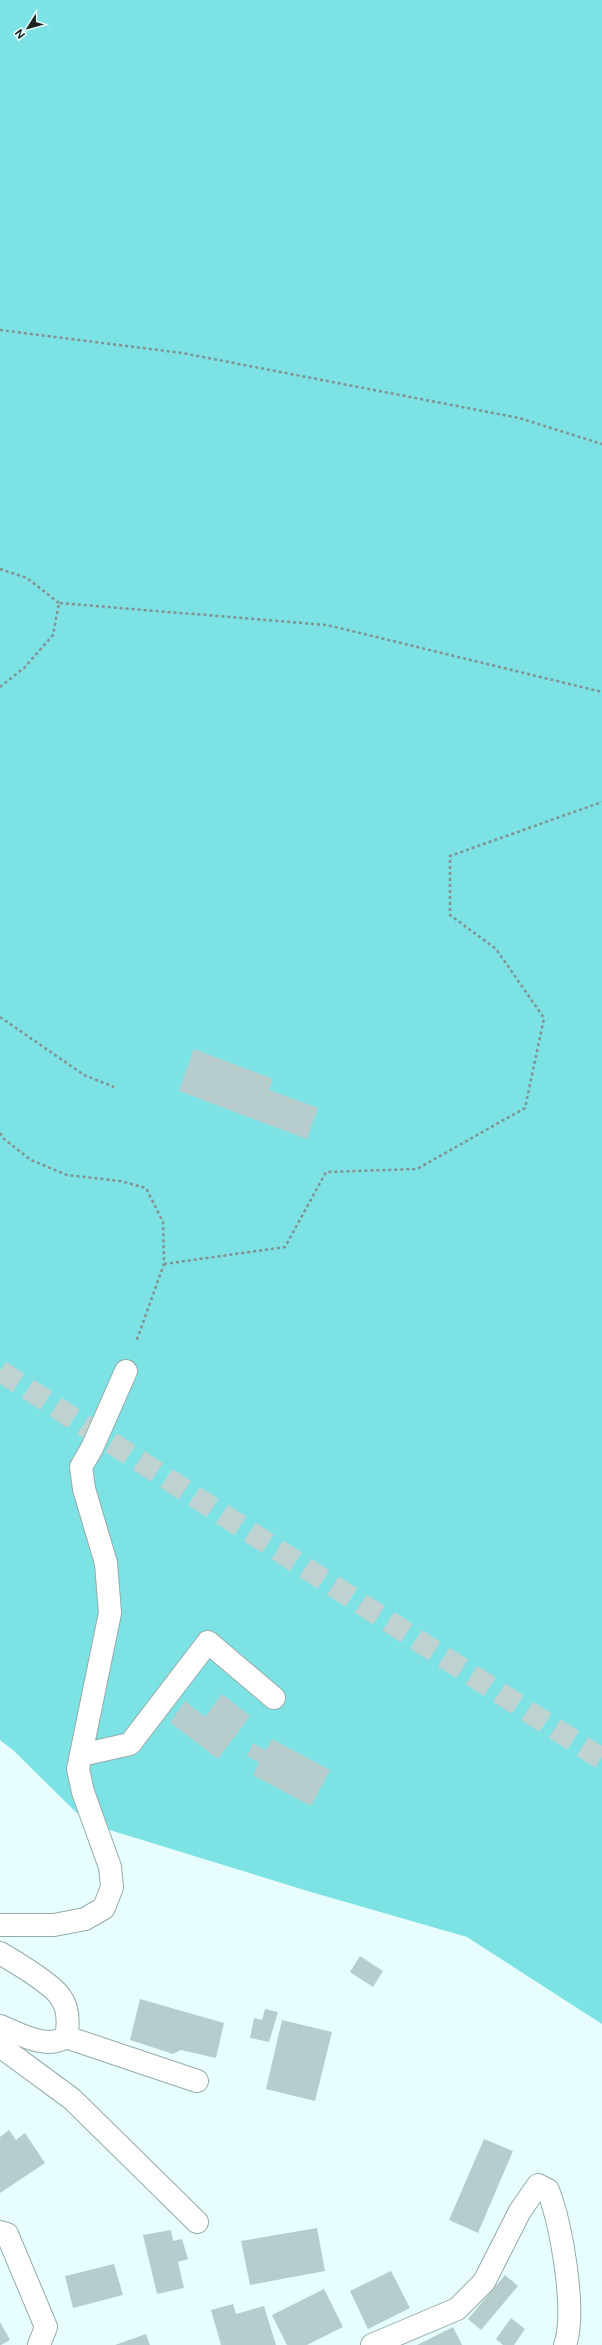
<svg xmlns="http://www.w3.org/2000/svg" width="602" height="2345" font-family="'Public Sans',sans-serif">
	<rect width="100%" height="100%" fill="#e8fefe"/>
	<path fill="#7ce2e3" d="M0,0H602V2024L467,1937L311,1892L87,1823L14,1751L0,1740Z"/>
	<g fill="#b7cdcd">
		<path d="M194,1049L273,1079L269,1090L318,1108L307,1139L179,1091Z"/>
		<path d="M222,1694L250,1716L218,1759L170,1722L185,1701L205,1717Z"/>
		<path d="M272,1739L330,1770L311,1806L253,1775L259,1763L247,1756L253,1743L266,1750Z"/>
		<path d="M360,1956L383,1971L373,1987L350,1972Z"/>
		<path d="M140,1999L224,2023L216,2058L181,2050L173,2054L130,2040Z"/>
		<path d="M265,2009L278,2012L269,2042L250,2038L254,2018L262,2020Z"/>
		<path d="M282,2020L332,2032L315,2101L266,2089Z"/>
		<path d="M9,2130L16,2140L25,2133L45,2163L0,2193V2137Z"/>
		<path d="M484,2139L513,2151L478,2233L449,2220Z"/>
		<path d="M317,2228L325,2271L250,2285L241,2241Z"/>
		<path d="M171,2230L173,2241L182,2239L188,2259L178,2262L184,2288L157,2294L143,2235Z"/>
		<path d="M114,2264L123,2295L73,2308L65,2276Z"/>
		<path d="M391,2271L410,2308L368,2329L350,2291Z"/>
		<path d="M505,2275L518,2286L481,2330L468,2319Z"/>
		<path d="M324,2289L343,2327L307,2345H287L272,2315Z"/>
		<path d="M233,2304L236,2314L264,2306L276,2345H221L211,2310Z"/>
		<path d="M511,2318L525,2329L514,2345H503L496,2339Z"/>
		<path d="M0,2322L10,2340L1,2345H0Z"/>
		<path d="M453,2327L462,2345H417Z"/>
		<path d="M146,2334L150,2345H115Z"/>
	</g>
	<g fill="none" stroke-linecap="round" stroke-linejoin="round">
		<path stroke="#bfd2d2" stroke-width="22" stroke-dasharray="22 11" stroke-linecap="butt" d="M0,1371L602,1759"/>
		<g stroke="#96abab" stroke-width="24">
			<g id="minor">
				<path d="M81,1755L130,1744L208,1642L274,1698"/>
				<path d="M0,1925H54L85,1919L104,1908L112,1887L110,1867L83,1792L78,1769L110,1613L106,1563L84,1489L81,1467L92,1448L126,1371"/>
				<path d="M0,1953C14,1961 50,1983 59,1995C69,2007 69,2022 66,2037C46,2050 20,2034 0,2026"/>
				<path d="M66,2037L197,2081"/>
				<path d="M0,2046L72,2099L197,2222"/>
				<path d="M0,2232L7,2234L46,2327L39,2345"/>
				<path d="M372,2345L457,2309L484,2282L520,2211L538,2185L548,2190C561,2224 577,2311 565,2345"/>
			</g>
		</g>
		<g stroke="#829191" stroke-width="2.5" stroke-dasharray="3 3" stroke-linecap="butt">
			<path d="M0,330L182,353L519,418L602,444"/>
			<path d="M0,569L27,578L59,603"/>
			<path d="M0,687L24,668L53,635L59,603L327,625L602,692"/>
			<path d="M0,1017L84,1075L114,1087"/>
			<path d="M0,1133L4,1139L31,1160L67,1175L120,1181L146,1188L163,1222L164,1264L136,1342"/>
			<path d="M164,1264L285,1247L326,1172L417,1169L525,1108L544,1018L496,949L450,915V856L602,802"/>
		</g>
		<use href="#minor" stroke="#fff" stroke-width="22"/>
	</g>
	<g transform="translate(28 28) rotate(233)" stroke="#e8fefe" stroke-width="3" paint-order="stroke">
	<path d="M0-3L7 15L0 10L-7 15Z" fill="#1b2323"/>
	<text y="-6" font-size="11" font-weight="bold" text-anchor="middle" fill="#1b2323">N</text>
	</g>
</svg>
